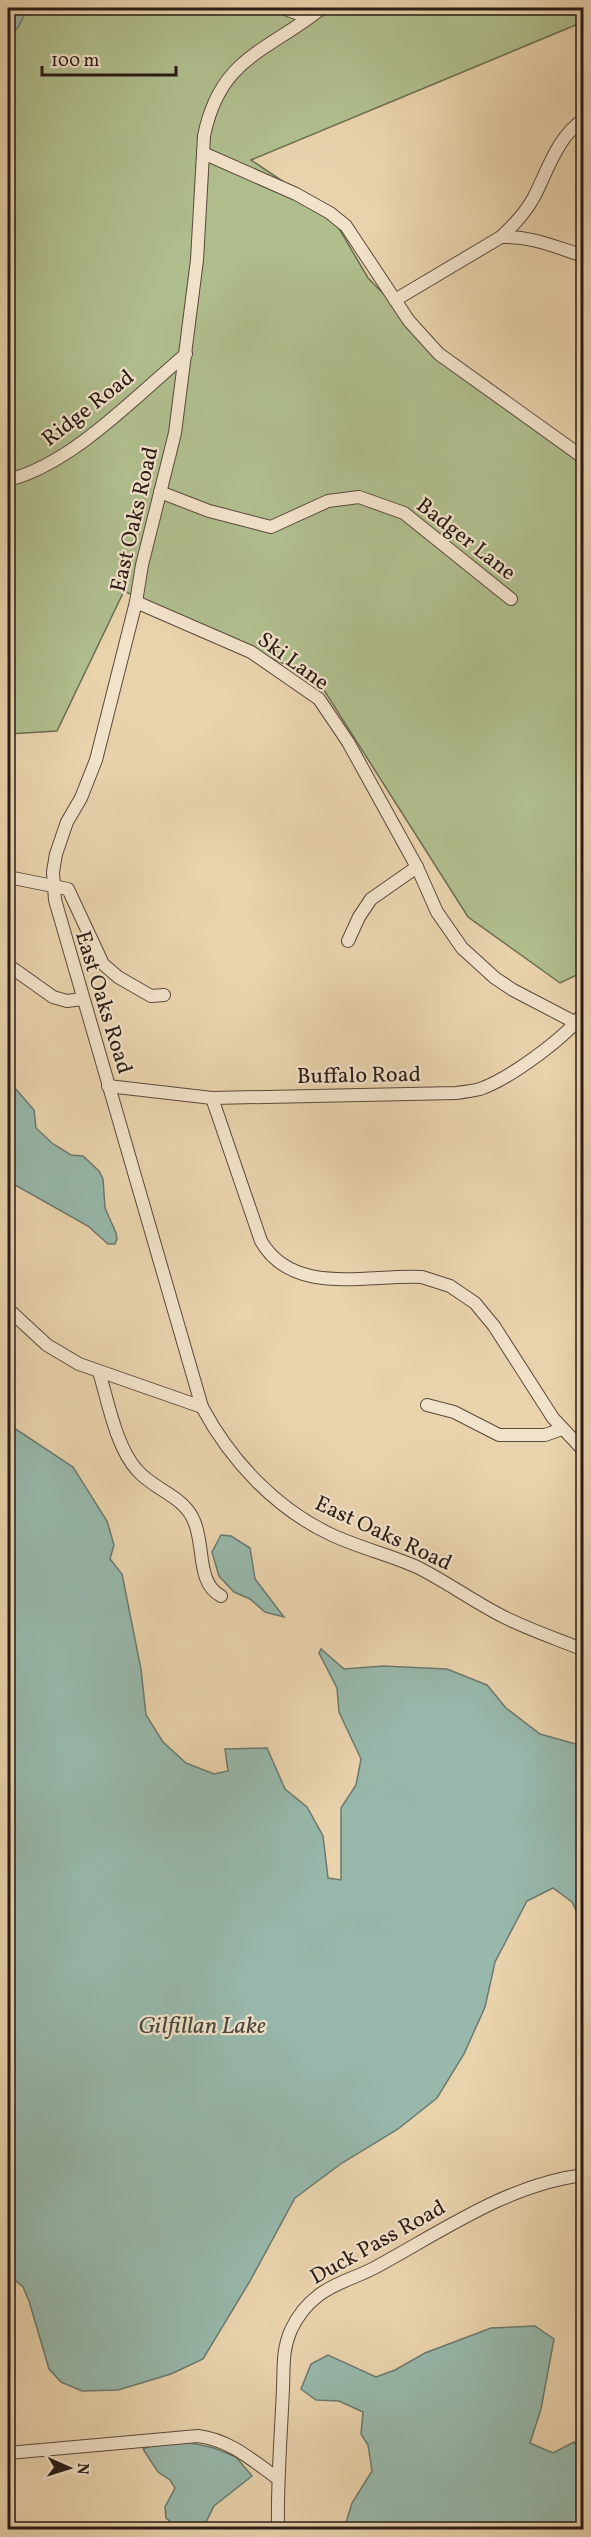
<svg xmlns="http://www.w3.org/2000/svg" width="591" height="2537" font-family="Vollkorn,serif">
	<rect width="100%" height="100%" fill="#e9d3ad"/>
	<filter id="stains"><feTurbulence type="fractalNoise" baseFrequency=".00333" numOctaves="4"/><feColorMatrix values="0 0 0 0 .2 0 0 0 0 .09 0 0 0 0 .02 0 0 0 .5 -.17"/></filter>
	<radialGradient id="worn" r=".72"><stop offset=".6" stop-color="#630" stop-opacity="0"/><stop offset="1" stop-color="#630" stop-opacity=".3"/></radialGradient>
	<path fill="#b0be8e" stroke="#6c6c51" stroke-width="1.5" d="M8,8H583V22L251,160L330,213L368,278L476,387L583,463V972L560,983L468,917L317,679L124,591L57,731L8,734Z"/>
	<g fill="#97b8ab" stroke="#6b796f" stroke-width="1.5">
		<path d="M8,8H28L17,29L8,28Z"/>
		<path d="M8,1080L34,1110L36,1128L53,1144L71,1155L83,1156L99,1171L103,1179L105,1208L116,1233L117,1239L115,1244H108L88,1226L8,1181Z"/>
		<path d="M8,1424L73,1467L107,1521L114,1545L110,1559L122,1574L141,1669L146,1715L163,1742L186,1763L214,1774L228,1771L225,1749L267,1748L285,1789L307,1807L323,1836L328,1878L341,1880V1808L356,1785L361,1759L339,1712L337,1688L319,1653L321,1649L344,1669L383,1666L447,1669L487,1685L506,1708L540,1734L583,1746V1925L572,1902L553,1888L527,1901L495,1962L485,2007L464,2054L437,2098L398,2129L342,2163L295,2198L250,2281L203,2359L171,2374L118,2390L82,2391L61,2382L49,2369L29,2301L23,2287L8,2274Z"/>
		<path d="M221,1535L231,1536L250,1548L255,1579L284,1617L265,1612L250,1599L234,1592L219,1576L212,1552Z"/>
		<path d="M535,2326L554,2339L541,2409L530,2443L553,2453L574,2442L583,2456V2529H336L345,2526L352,2503L372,2471L368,2445L361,2434L363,2412L339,2401L316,2400L301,2389L311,2364L328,2355L376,2377L395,2370L425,2353L491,2328Z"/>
		<path d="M182,2441L214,2448L236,2457L252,2476L214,2506L203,2528L177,2527L166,2518L165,2507L175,2488L170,2480L158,2472L143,2449L158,2443Z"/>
	</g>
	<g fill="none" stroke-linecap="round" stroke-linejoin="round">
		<g stroke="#59493a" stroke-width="14">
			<g id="minor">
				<path d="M282,8L308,17"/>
				<path d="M322,8C267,52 220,57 204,136L197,260L175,433L142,565L136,602L96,760L81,798L67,822L56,854L53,872L55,900L202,1407C231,1461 276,1509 332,1535C360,1548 390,1555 417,1567C447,1582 474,1602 504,1617C530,1630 557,1639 584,1650"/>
				<path d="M203,153L296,194L330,213L346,226L409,321L439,354L584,458"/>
				<path d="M501,237C532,236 555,247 584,256"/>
				<path d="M395,300L501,237C514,225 526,212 534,197C548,170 557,137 584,119"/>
				<path d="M8,480C72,464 135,397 186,354"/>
				<path d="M160,492L209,511L271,527L328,501L359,497L404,513L511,599"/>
				<path d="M136,602L251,652L319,699L348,742L417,867L437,912L462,948L495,978L513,990L584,1027"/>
				<path d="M8,877L68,889L103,964L118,977L151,996L164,995"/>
				<path d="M348,941L359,917L371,899L417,867"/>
				<path d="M8,965L53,997L67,1001L82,999"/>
				<path d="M108,1086L212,1098L456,1093C464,1092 472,1091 480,1089C509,1079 567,1037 584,1012"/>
				<path d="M212,1098L261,1241C293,1297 368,1274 422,1277L450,1286L475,1303L494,1326L553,1418L584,1451"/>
				<path d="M8,1309L47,1345L79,1364L202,1407"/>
				<path d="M99,1372C108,1401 116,1447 137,1470C154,1490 184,1496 194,1521C205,1545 196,1583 221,1596"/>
				<path d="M427,1405L454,1412L499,1435H545L562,1429"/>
				<path d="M8,2453L198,2436C230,2440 252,2460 277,2478"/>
				<path d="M278,2530C277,2482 281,2436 283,2388C284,2368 282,2350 291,2330C297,2317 307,2304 319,2295C336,2282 358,2277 376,2267C441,2232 508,2184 584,2175"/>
			</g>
		</g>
		<use href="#minor" stroke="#f1e2ca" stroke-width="12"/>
	</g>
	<g text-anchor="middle" stroke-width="4.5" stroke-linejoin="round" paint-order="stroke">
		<g font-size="22" fill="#291b14" stroke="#f1e2ca">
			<text transform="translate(87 407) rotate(-38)" y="8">Ridge Road</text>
			<text transform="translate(133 519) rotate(-77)" y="8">East Oaks Road</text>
			<text transform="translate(467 538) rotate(38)" y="8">Badger Lane</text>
			<text transform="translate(294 660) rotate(36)" y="8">Ski Lane</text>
			<text transform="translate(105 1002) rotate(73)" y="8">East Oaks Road</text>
			<text transform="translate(359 1074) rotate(-1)" y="8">Buffalo Road</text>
			<text transform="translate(384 1532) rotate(25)" y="8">East Oaks Road</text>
			<text transform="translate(377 2241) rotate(-29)" y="8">Duck Pass Road</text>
		</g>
		<g font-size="24" font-style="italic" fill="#4a4a41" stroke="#f1e2ca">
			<text x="202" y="2033">Gilfillan Lake</text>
		</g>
	</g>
	<rect width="591" height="2537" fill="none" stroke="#e9d3ad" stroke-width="30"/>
	<rect x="9" y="9" width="573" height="2519" fill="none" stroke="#291b14" stroke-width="3"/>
	<rect x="15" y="15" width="561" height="2507" fill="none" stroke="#291b14" stroke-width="1.5"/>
	<g transform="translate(69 2468) rotate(93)" stroke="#f1e2ca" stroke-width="4.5" paint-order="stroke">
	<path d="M0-4.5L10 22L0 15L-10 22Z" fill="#291b14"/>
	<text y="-9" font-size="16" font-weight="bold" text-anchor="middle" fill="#291b14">N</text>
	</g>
	<path d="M42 66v9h134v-9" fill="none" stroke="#291b14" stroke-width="3"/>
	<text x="51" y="66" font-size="18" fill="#291b14" stroke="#f1e2ca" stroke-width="4.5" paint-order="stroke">100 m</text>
	<rect width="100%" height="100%" filter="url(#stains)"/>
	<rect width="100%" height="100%" fill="url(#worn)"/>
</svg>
